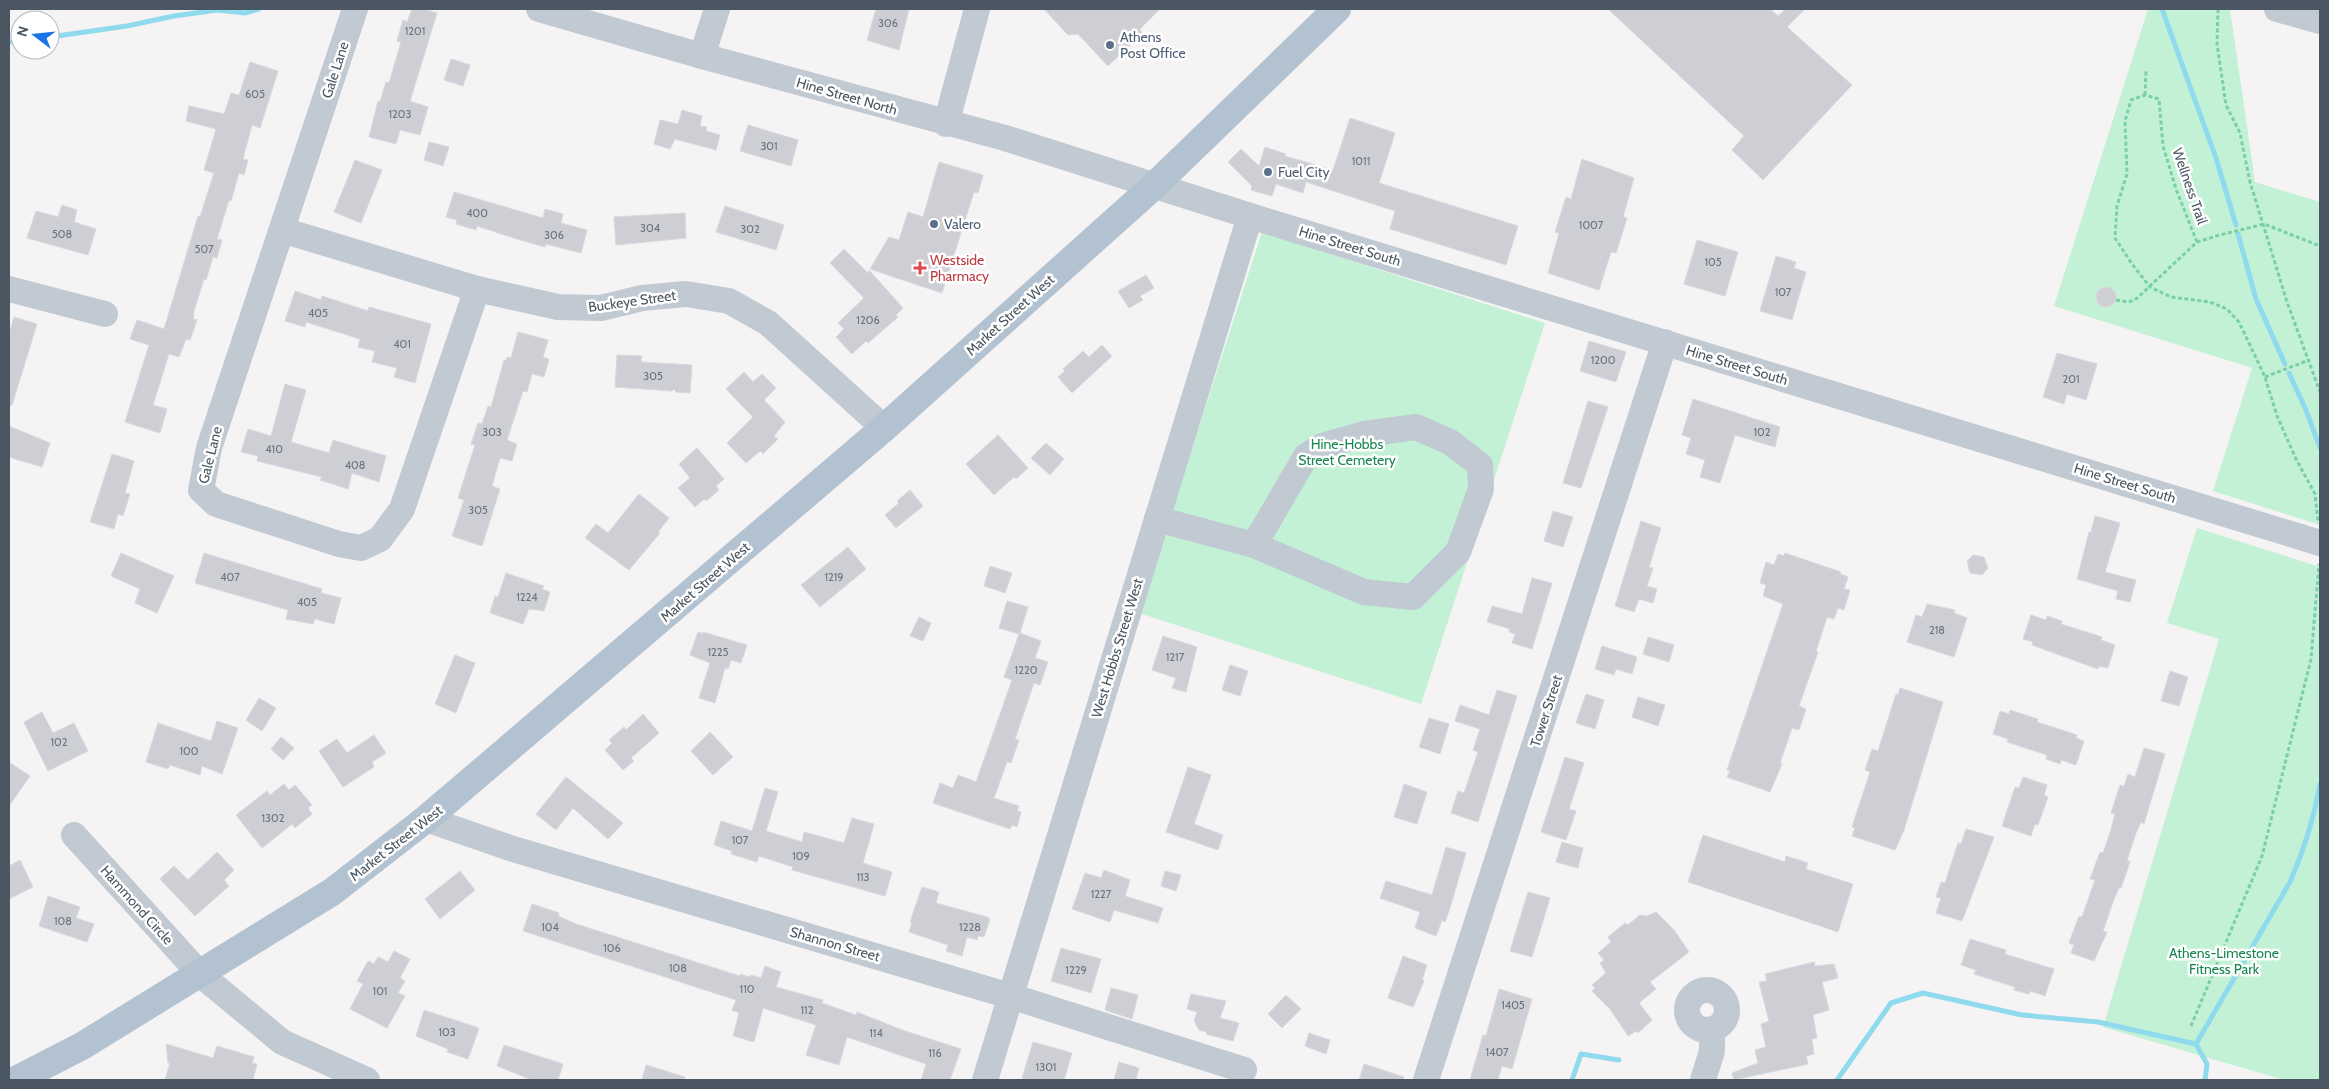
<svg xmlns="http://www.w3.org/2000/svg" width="2329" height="1089" font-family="Cabin,sans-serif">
	<rect width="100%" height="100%" fill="#f5f3f3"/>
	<g fill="#c3f1d5">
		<path d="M2148,9H2230L2255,182L2320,202V525L2213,491L2252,368L2054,306Z"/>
		<path d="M1262,232L1545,323L1421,704L1139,613Z"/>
		<path d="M2197,528L2320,567V1080H2284L2103,1027L2219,639L2167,623Z"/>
	</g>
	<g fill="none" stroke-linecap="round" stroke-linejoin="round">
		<g stroke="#90daee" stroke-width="5">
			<path d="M2162,9L2216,158L2236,225"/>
			<path d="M50,37L127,26L174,16L217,10L245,13L259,9"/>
			<path d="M9,42L20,41"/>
			<path d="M2238,234L2256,299L2285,364"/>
			<path d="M2289,373L2306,410L2320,448"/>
			<path d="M2196,1044L2290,882C2304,850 2314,818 2320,784"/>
			<path d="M1572,1080L1581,1054L1619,1060"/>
			<path d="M1837,1080L1891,1003L1923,993L2022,1015L2098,1022L2196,1044L2207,1064L2205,1080"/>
		</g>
	</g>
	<g fill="#cdcfd5" stroke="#d7d9de">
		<path d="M412,9H423L437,13L410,101L428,107L420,135L400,130L396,144L369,137L378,101L380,102L386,82L389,83L401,42L397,41L403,20L407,22Z"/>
		<path d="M876,9H909L899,50L867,40Z"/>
		<path d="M1044,9H1160L1140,29L1142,34L1108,66L1078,34L1068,35Z"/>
		<path d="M1608,9H1770L1778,16L1786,9H1805L1787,27L1852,85L1763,180L1732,150L1744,136Z"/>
		<path d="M451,59L470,65L463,86L444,80Z"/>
		<path d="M250,62L278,71L260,128L252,125L243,159L248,160L244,175L239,173L231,201L229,200L217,239L222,240L217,258L213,257L206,280L204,279L193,314H194L193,319L197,320L190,340L186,339L179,357L169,354L153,405L167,409L160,433L125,422L149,345L130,339L137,320L164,329L198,216L200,217L214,173L204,170L216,129L186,121L189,106L224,114L231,93L239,95Z"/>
		<path d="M682,110L702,116L700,126L707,127L706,131L720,135L716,150L675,139L670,149L654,144L660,120L678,124Z"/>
		<path d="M1350,118L1395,133L1379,183L1518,226L1506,265L1390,229L1395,211L1306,182L1303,193L1276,184L1272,196L1251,190L1252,186L1228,162L1241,149L1259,166L1265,147L1286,154L1285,156L1333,170Z"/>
		<path d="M748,125L798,140L791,166L740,151Z"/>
		<path d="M429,142L449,147L443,166L424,160Z"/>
		<path d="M1582,159L1634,178L1623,217L1627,218L1616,253L1611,252L1599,290L1548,273L1559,233L1555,232L1566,197L1571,199Z"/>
		<path d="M355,160L382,170L361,223L334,212Z"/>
		<path d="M939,162L983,175L978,193L974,192L942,293L870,269L889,237L899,240L908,212L923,217Z"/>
		<path d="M454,192L543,218L545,209L563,214L561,223L587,230L581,253L546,244L545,247L520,240L477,226L476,230L456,224L457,220L446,217Z"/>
		<path d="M62,205L77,210L74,222L96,229L88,255L27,238L36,211L58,217Z"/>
		<path d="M725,206L784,225L776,250L716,232Z"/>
		<path d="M685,213L686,238L616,245L614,217Z"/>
		<path d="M1697,240L1738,252L1725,296L1684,284Z"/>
		<path d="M844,249L868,273L869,270L903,308L896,315L898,317L868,343L866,341L852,354L836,337L844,329L838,323L864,298L830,263Z"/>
		<path d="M1776,256L1796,262L1794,268L1806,272L1792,320L1760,311Z"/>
		<path d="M1146,275L1154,288L1140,296L1143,300L1129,308L1118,291Z"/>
		<circle cx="2106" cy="297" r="10"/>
		<path d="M295,291L321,300L322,296L368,311L369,307L431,324L415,383L394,377L397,368L372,362L375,351L358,347L360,339L306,322L305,327L285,321Z"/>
		<path d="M14,317L37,324L12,405H9V334Z"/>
		<path d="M518,332L548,340L543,357L549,359L544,377L532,374L527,392L523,391L507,440L517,444L512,461L500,458L492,486L500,489L482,546L452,536L464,500L458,498L475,445L471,444L478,423L482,424L488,406L491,407L504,360L506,361L507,357L511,358Z"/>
		<path d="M1589,341L1626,352L1616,382L1580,371Z"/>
		<path d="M1102,345L1112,356L1072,393L1058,377L1065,371L1063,369L1083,351L1089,357Z"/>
		<path d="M2057,353L2097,364L2086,400L2067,394L2064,404L2043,397Z"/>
		<path d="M617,355L642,356L641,362L692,365L690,393L676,392L674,389L672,391L615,387Z"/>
		<path d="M744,372L753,382L762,374L776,388L764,400L785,422L774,436L778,439L763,454L760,451L746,463L727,443L753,417L726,389Z"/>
		<path d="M285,384L306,390L291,442L329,453L333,440L386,456L379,482L352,473L348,489L320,480L322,477L257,461L258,456L241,452L248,429L271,436Z"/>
		<path d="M1693,399L1780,427L1775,447L1735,435L1720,483L1700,477L1705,460L1686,454L1691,438L1682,435Z"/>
		<path d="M1588,401L1608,407L1581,488L1563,483Z"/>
		<path d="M9,426L50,443L42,467L9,457Z"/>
		<path d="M998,435L1028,468L1016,479L1014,477L994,495L966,464Z"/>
		<path d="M1046,443L1064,459L1050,475L1031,458Z"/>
		<path d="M697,448L724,479L716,486L719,490L706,501L704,499L695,507L678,488L690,478L679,464Z"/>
		<path d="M112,454L134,461L125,493L130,494L123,516L118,514L114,529L90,522Z"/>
		<path d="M910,490L923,506L896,528L885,515L899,503L897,501Z"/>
		<path d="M639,494L669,518L658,532L660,533L629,570L585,538L596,524L608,533Z"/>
		<path d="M1553,511L1573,517L1563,547L1544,541Z"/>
		<path d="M2095,516L2120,523L2105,572L2136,580L2130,602L2116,599L2118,591L2077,579L2089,532H2091Z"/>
		<path d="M1641,521L1661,528L1649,567L1653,568L1647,586L1657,589L1653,603L1639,599L1634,612L1615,606Z"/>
		<path d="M848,547L866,569L820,607L801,585Z"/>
		<path d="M121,553L174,576L157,613L135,603L140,589L111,576Z"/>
		<path d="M204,553L322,589L321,593L341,598L334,624L315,619L313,624L286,619L288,610L195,583Z"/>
		<path d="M1785,553L1841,572L1840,574L1848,577L1844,589L1850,590L1844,610L1838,608L1834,619L1827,617L1816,651L1818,652L1799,706L1806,709L1799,730L1792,728L1780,763L1782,764L1770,792L1727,777L1730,771L1727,770L1783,604L1763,596L1766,585L1760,583L1766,562L1774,565L1778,554L1784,556Z"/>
		<path d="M1973,555L1984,557L1988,568L1982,575L1970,573L1967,561Z"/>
		<path d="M990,566L1012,573L1005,593L984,586Z"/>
		<path d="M506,573L544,586L542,589L550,592L544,611L529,609L523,624L490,613L495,596L498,597Z"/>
		<path d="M1532,578L1552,583L1532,649L1512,643L1515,634L1509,632L1510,629L1487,622L1492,606L1522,614Z"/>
		<path d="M1007,601L1028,607L1020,633L1041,641L1035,658L1048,662L1040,685L1034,683L1015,739L1019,740L1011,763L1007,762L994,798L1019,806L1017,811L1021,812L1017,827L1012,825L1010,829L933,803L940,783L953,788L958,775L976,782L1012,680L1004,677L1019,634L999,628Z"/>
		<path d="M1927,604L1955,610L1954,613L1967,618L1954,657L1907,642L1916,615L1922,617Z"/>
		<path d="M2031,615L2046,620L2047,616L2062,621L2061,624L2102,637L2101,640L2115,645L2108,668L2099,666L2098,669L2032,645L2033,642L2023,639Z"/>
		<path d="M919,617L931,623L923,641L910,636Z"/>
		<path d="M698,632L703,634V632L747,645L741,663L731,660L728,669L725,668L715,703L699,698L710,663L690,655Z"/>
		<path d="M1163,636L1197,647L1186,692L1172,688L1176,678L1152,670Z"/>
		<path d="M1648,637L1674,645L1669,662L1643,654Z"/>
		<path d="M1602,646L1637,657L1632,674L1616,669L1614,675L1595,669Z"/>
		<path d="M455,655L475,663L456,713L435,704Z"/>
		<path d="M1230,665L1248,671L1240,696L1222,690Z"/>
		<path d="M2170,671L2188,677L2179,706L2161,701Z"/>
		<path d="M1900,688L1943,702L1904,830L1895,850L1852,836L1855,828L1852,827L1870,772L1865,770L1872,749L1878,751L1896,694L1898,695Z"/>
		<path d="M1497,690L1517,696L1478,822L1451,813L1458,791L1464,793L1478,752L1473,750L1480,729L1455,721L1460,705L1489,715Z"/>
		<path d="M1586,694L1604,700L1595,729L1576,723Z"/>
		<path d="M1638,697L1665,705L1658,726L1632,717Z"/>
		<path d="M259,698L276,708L262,731L246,720Z"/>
		<path d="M2010,710L2038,719L2037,722L2077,735L2076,738L2084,741L2076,765L2061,760L2060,764L2046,759L2047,755L2007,742L2008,739L1993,734L2000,711L2009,714Z"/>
		<path d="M42,712L53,733L74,723L88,751L48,771L24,722Z"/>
		<path d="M643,714L659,733L631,758L634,761L623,770L605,750L612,743L609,740L624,727L626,730Z"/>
		<path d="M1429,718L1449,724L1440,754L1419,747Z"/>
		<path d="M217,721L238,728L222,774L202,766L200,775L170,765L168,769L146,762L158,723L211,741Z"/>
		<path d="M710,732L733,757L713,775L691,751Z"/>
		<path d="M374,735L386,753L372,762L374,767L343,787L319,751L337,739L347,753Z"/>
		<path d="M281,737L294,748L283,760L271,749Z"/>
		<path d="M2144,748L2165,754L2144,824L2141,822L2136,833L2127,860L2130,862L2121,888H2119L2114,899L2103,931L2107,932L2094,961L2071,953L2074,945L2069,943L2079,916L2082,917L2095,880L2090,879L2100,852L2103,853L2112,826L2115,814L2111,813L2120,785L2124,786L2128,774L2135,777Z"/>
		<path d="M1565,757L1584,763L1569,809L1576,811L1566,840L1541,832Z"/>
		<path d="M9,762L30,776L9,806Z"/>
		<path d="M1188,767L1211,775L1194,824L1223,835L1218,850L1166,832Z"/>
		<path d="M566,777L623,823L608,839L573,808L556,830L536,814Z"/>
		<path d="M2023,777L2047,785L2044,795L2048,797L2038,825L2035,824L2031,836L2002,826L2015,787L2019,788Z"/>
		<path d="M284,784L289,790L295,785L312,805L308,808L312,814L295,828L292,824L262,848L236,815L267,791L270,795Z"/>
		<path d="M1404,784L1427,792L1417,824L1394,817Z"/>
		<path d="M765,788L778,792L766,831L802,842L804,832L844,843L852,818L874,824L863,863L892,872L885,896L792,870L793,867L759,856L757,862L731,854L732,851L714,845L721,821L752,831Z"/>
		<path d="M1966,829L1994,837L1962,921L1936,913L1941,898L1936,897L1941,882L1945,883L1958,843L1961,844Z"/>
		<path d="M1703,835L1785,862L1786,856L1808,863L1806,869L1853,884L1838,932L1688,882Z"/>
		<path d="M1562,842L1583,848L1578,868L1556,862Z"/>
		<path d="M1446,847L1466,853L1450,908L1445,922L1442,920L1436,936L1415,928L1420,912L1380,898L1386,881L1432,895Z"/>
		<path d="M217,852L234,870L224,880L229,886L195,916L160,879L174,866L188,880Z"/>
		<path d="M20,860L33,887L9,899V866Z"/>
		<path d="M1104,870L1130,880L1125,896L1163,908L1158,923L1114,910L1110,922L1072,909L1085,873L1101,878Z"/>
		<path d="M460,871L475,890L440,919L425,899Z"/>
		<path d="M1165,871L1181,875L1176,891L1161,886Z"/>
		<path d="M922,887L939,892L936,903L987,917L990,919L984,937L978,936L977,940L967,937L962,956L946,951L948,945L909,932L912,923L910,922Z"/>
		<path d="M1528,892L1550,898L1532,957L1510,951Z"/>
		<path d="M48,896L80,907L76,918L94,924L87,942L39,926Z"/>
		<path d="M532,904L559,913L558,916L576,924L740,976V974L750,977L751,975L761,978L765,966L781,972L776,987L823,1000L822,1003L856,1015L857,1012L902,1030L961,1049L950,1080H921L926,1064L847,1037L839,1065L806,1055L816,1025L763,1008L754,1042L733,1036L739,1013L732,1010L736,1000L523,931Z"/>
		<path d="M1656,912L1674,930L1689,952L1650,982L1656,989L1639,1003L1652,1020L1638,1033L1636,1031L1628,1036L1610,1009L1592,991L1595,988L1592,985L1606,973L1600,963L1604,960L1598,953L1611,942L1608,937L1625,923L1628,925L1640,915L1647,916Z"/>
		<path d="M1970,939L2006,950L2005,954L2054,969L2045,996L2030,991L2029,994L2014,990L2015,987L1974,974L1976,970L1961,965Z"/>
		<path d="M1061,948L1101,959L1091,993L1051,981Z"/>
		<path d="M394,951L410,959L400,978L405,981L398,993L405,996L387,1028L350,1009L363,984L357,981L368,961L374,964L378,957L388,962Z"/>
		<path d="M1403,956L1427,965L1422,980L1424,981L1413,1007L1388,998Z"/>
		<path d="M1814,962L1815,966L1834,964L1838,978L1822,982L1829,1010L1813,1015L1817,1038L1812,1039L1814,1054L1806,1056L1808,1064L1734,1080L1732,1073L1758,1063L1755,1050L1766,1047L1761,1024L1769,1021L1759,982L1767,981L1765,974Z"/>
		<path d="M1111,988L1138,995L1132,1019L1105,1010Z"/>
		<path d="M1499,989L1532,999L1512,1069L1502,1066L1498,1080H1470L1483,1035L1486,1036Z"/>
		<path d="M1191,994L1226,1001L1220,1018L1239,1023L1233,1041L1206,1034L1207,1032L1199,1030L1194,1021L1197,1012L1187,1009Z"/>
		<path d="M1286,995L1301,1009L1282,1028L1268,1014Z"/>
		<path d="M424,1010L479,1028L468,1059L447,1052L448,1049L416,1036Z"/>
		<path d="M1309,1033L1330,1040L1326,1054L1305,1046Z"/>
		<path d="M1033,1042L1072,1053L1064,1080H1029L1022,1078Z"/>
		<path d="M166,1044L213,1058L217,1046L254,1057L252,1063L257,1064L253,1080H165L170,1063H168Z"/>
		<path d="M504,1045L563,1064L558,1080H532L497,1066Z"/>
		<path d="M1119,1062L1139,1068L1136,1080H1114Z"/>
		<path d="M1364,1064L1404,1077L1403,1080H1359Z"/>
		<path d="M646,1065L685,1077L684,1080H642Z"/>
	</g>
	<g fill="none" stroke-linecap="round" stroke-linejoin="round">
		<g stroke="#7ad0a6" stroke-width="3" stroke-dasharray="4 2.5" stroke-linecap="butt">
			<path d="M2218,9L2217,44L2226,105L2240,133L2250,182L2287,302L2320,392"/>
			<path d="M2145,95L2146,71"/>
			<path d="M2197,242L2176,189L2163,146L2159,99L2145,95L2131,100L2125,121L2127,174L2117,206L2115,238L2132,264L2150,287L2171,297L2210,302L2227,309L2239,322L2265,377L2277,416L2296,459L2315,494L2318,521"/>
			<path d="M2116,300L2128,302L2135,300L2197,242L2220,235L2264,224L2320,246"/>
			<path d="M2265,377L2309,360"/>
			<path d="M2191,1026L2262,856L2311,659L2319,564"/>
		</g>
		<g stroke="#c1cad2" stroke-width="26">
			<path d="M355,9L209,448L201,490L216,504L339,544L361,548L380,539L402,509L477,289"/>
			<path d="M539,9L702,56L1005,138L1250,216L2320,543"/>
			<path d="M2277,9L2320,21"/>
			<path d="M702,56L717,9"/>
			<path d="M946,124L977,9"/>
			<path d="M282,230L477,289L558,307L601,308L642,298L686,294L729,301L768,323L884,428"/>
			<path d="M9,289L105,314"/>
			<path d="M1157,519L1254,545L1364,592L1413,597L1458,552L1481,489L1480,465L1450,442L1416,427L1364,434L1322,446L1306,456L1254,545"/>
			<path d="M426,819L513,849L1010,996L1244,1070"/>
			<path d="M74,835L201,975L282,1042L367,1080"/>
			<circle cx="1707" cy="1010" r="20"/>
			<path d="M985,1080L1250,216"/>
			<path d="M1426,1080L1665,342"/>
			<path d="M1703,1080L1712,1051V1029"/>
		</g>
		<path stroke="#b3c2d1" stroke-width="28" d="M16,1080L82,1046L332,892L426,819L884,428L1155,185L1337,9"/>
	</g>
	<g fill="#5c6f8a" stroke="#fff" stroke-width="2">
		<circle cx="1110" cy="45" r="5"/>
		<circle cx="1268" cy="172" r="5"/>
		<circle cx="934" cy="224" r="5"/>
	</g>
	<path fill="#e0444e" stroke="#fff" stroke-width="2" d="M917.5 260.5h5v5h5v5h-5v5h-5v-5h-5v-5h5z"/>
	<g text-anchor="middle" stroke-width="5" stroke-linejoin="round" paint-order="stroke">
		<g font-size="11" fill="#6b747e">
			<text x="888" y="27">306</text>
			<text x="415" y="35">1201</text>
			<text x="255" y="98">605</text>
			<text x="400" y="118">1203</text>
			<text x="769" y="150">301</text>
			<text x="1361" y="165">1011</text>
			<text x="477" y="217">400</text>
			<text x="1591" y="229">1007</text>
			<text x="650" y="232">304</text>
			<text x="750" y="233">302</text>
			<text x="62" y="238">508</text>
			<text x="554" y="239">306</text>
			<text x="204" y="253">507</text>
			<text x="1713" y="266">105</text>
			<text x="1783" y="296">107</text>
			<text x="318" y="317">405</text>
			<text x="868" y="324">1206</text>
			<text x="402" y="348">401</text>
			<text x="1603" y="364">1200</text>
			<text x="653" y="380">305</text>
			<text x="2071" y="383">201</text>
			<text x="492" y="436">303</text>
			<text x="1762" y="436">102</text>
			<text x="274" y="453">410</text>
			<text x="355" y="469">408</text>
			<text x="478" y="514">305</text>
			<text x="230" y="581">407</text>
			<text x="834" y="581">1219</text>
			<text x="527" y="601">1224</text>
			<text x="307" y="606">405</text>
			<text x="1937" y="634">218</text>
			<text x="718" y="656">1225</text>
			<text x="1175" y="661">1217</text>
			<text x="1026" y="674">1220</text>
			<text x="59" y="746">102</text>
			<text x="189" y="755">100</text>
			<text x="273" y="822">1302</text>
			<text x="740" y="844">107</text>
			<text x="801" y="860">109</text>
			<text x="863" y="881">113</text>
			<text x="1101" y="898">1227</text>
			<text x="63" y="925">108</text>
			<text x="550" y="931">104</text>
			<text x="970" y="931">1228</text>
			<text x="612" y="952">106</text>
			<text x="678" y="972">108</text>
			<text x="1076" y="974">1229</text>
			<text x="747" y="993">110</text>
			<text x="380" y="995">101</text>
			<text x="1513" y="1009">1405</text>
			<text x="807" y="1014">112</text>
			<text x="447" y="1036">103</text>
			<text x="876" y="1037">114</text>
			<text x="1497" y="1056">1407</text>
			<text x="935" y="1057">116</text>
			<text x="1046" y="1071">1301</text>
		</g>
		<g font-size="14" fill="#4e5e75" stroke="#fff" text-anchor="start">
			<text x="1120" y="42">Athens<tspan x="1120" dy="16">Post Office</tspan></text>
			<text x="1278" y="177">Fuel City</text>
			<text x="944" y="229">Valero</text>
		</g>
		<g font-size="14" fill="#4a5661" stroke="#fff">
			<text transform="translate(335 70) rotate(-72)" y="5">Gale Lane</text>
			<text transform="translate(847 96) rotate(16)" y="5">Hine Street North</text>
			<text transform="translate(2190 186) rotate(71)" y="5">Wellness Trail</text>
			<text transform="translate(1350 246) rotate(17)" y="5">Hine Street South</text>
			<text transform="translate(632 301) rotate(-8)" y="5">Buckeye Street</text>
			<text transform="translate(1010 315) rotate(-42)" y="5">Market Street West</text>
			<text transform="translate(1737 365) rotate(17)" y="5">Hine Street South</text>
			<text transform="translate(210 455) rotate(-76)" y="5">Gale Lane</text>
			<text transform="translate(2125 483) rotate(17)" y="5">Hine Street South</text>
			<text transform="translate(705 582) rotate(-41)" y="5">Market Street West</text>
			<text transform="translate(1117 648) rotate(-73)" y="5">West Hobbs Street West</text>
			<text transform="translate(1546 711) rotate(-72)" y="5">Tower Street</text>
			<text transform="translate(396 843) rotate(-38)" y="5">Market Street West</text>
			<text transform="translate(137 905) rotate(48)" y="5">Hammond Circle</text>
			<text transform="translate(835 944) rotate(16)" y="5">Shannon Street</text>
		</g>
		<g font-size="14" fill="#be3a42" stroke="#fff" text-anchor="start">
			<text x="930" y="265">Westside<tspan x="930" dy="16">Pharmacy</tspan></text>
		</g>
		<g font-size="14" fill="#17864f" stroke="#fff">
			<text x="1347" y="449">Hine-Hobbs<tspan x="1347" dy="16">Street Cemetery</tspan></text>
			<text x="2224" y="958">Athens-Limestone<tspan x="2224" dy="16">Fitness Park</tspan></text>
		</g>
	</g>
	<rect width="2329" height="1089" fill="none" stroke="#4a5661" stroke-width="20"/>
	<g transform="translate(35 35) rotate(286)"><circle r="24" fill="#ffffff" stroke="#b7bbc0"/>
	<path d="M0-4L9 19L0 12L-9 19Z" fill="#1a73e8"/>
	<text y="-8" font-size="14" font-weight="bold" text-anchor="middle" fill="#4a5661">N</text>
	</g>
</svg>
